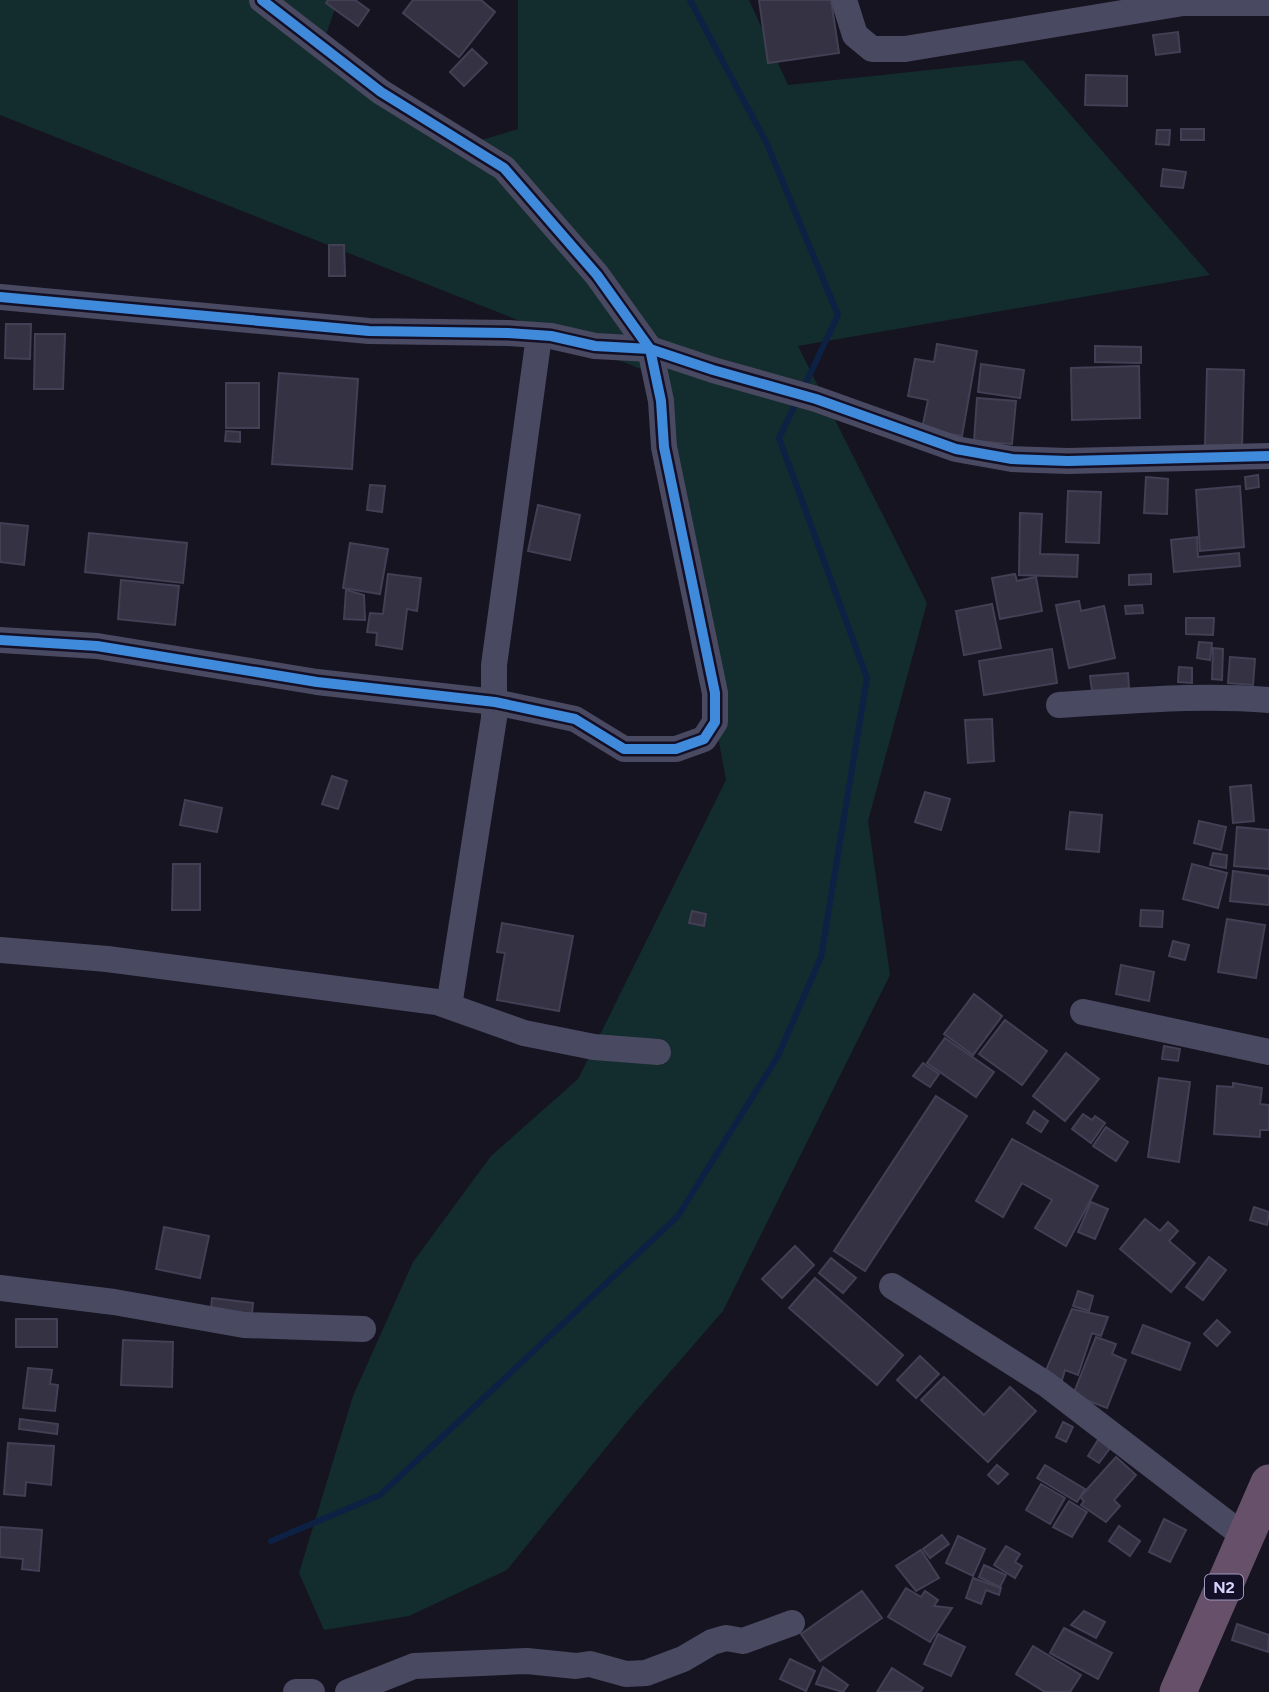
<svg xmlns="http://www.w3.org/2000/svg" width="1269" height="1692" font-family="Figtree,sans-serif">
	<rect width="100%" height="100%" fill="#161421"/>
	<path fill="#132c2d" d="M0,0H338L320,52L451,149L518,129V0H749L788,85L1023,60L1210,275L798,346L927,603L868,821L890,975L723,1311L630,1418L507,1570L409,1616L324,1630L299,1573L353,1396L413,1262L491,1156L578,1079L726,780L651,373L0,115Z"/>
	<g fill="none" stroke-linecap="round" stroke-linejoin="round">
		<g stroke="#0d2144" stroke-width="6">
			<path d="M690,0L767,144L838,315L803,389"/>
			<path d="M271,1541L380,1495L678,1216L778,1056L821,957L867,678L779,438L798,399"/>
		</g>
	</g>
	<g fill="#343243" stroke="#433f54" stroke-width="2">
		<path d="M328,0H355L369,10L358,26L326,3Z"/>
		<path d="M413,0H481L495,12L459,57L403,13Z"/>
		<path d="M759,0H831L839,53L768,63Z"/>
		<path d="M1178,32L1180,52L1156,55L1153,35Z"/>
		<path d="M472,49L487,63L464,86L450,72Z"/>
		<path d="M1086,75L1127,76V106L1085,105Z"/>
		<rect x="1181" y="129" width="23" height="11"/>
		<path d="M1157,130H1170L1169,145L1156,144Z"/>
		<path d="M1163,169L1186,172L1183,188L1161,186Z"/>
		<path d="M329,245H344L345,276H329Z"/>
		<path d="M6,324H31L30,359L5,358Z"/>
		<path d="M35,334H65L63,389H34Z"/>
		<path d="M937,344L977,351L962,436L922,429L928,400L908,396L915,359L934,362Z"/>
		<path d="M1095,346L1141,347V363L1095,362Z"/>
		<path d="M981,364L1024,370L1020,398L978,392Z"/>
		<path d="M1139,366L1140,418L1072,420L1071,368Z"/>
		<path d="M1207,369L1244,370L1242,446H1205Z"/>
		<path d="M279,373L358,379L352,469L272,464Z"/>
		<rect x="226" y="383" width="33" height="45"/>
		<path d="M977,398L1016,401L1012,444L974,441Z"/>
		<path d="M226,431L240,432V442L225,441Z"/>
		<path d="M1258,475L1259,487L1246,489L1245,477Z"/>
		<path d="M1146,477L1168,479L1167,514L1144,513Z"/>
		<path d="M370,485L385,486L382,512L367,510Z"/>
		<path d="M1240,486L1244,547L1200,551L1196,490Z"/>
		<path d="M1068,491L1101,492L1099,543L1066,542Z"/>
		<path d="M538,505L580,515L570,560L528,551Z"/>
		<path d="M1020,513L1042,514L1040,554L1078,555L1077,577L1019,575Z"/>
		<path d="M0,523L28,526L24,565L0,562Z"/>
		<path d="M89,533L187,543L183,583L85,572Z"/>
		<path d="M1197,537L1198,557L1239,553L1240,566L1174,572L1171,540Z"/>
		<path d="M350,543L388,549L380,594L343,588Z"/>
		<path d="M388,574L421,578L417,611L407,609L402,649L376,645L377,633L367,632L370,613L383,614Z"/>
		<path d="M1015,574L1017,581L1036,577L1042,611L1000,619L992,578Z"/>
		<path d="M1151,574V584L1129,585V575Z"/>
		<path d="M121,580L179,586L175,625L118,619Z"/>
		<path d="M346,590L364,595L365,620L344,619Z"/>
		<path d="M1079,601L1081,611L1104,606L1115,658L1069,668L1056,605Z"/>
		<path d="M992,604L1001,648L964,655L956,611Z"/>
		<path d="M1142,605L1143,613L1126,614L1125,606Z"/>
		<path d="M1186,618H1214L1213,635L1186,634Z"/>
		<path d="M1199,642L1212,643L1210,660L1197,658Z"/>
		<path d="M1213,648L1223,649L1222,680L1212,679Z"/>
		<path d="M1052,649L1057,683L984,695L979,661Z"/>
		<path d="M1230,657L1255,659L1253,685L1228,683Z"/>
		<path d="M1179,667L1192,668V683L1178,682Z"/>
		<path d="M1128,673L1129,688L1092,691L1090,676Z"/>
		<path d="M992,719L994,761L968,763L965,720Z"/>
		<path d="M332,776L347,781L338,809L322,804Z"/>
		<path d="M1251,785L1254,821L1233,823L1230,787Z"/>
		<path d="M925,792L950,799L941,830L915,822Z"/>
		<path d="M185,800L222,808L217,832L180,825Z"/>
		<path d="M1070,812L1102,815L1099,852L1066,849Z"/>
		<path d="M1199,821L1226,827L1221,850L1194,843Z"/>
		<path d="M1237,827L1269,830V869L1234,866Z"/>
		<path d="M1213,853L1227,855L1226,868L1210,865Z"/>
		<path d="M173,864H200V910H172Z"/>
		<path d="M1192,864L1227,873L1218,908L1183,899Z"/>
		<path d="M1233,871L1269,876V905L1230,901Z"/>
		<path d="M1141,910L1163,911L1162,927L1140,926Z"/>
		<path d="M692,911L706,914L704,926L689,923Z"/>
		<path d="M1227,919L1265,925L1256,978L1218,972Z"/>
		<path d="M502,923L573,936L559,1011L497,1000L505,953L497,952Z"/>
		<path d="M1173,941L1189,945L1185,960L1169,956Z"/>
		<path d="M1121,965L1154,972L1149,1001L1116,994Z"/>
		<path d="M974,994L1002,1016L973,1055L944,1034Z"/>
		<path d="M1005,1020L1047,1051L1022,1085L979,1054Z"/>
		<path d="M945,1038L994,1072L976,1097L927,1063Z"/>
		<path d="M1164,1046L1180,1049L1178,1061L1162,1059Z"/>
		<path d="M1066,1053L1099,1079L1065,1121L1033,1096Z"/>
		<path d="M923,1063L939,1074L930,1087L913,1076Z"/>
		<path d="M1159,1078L1190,1082L1179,1162L1148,1157Z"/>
		<path d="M1233,1083L1262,1088L1260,1104L1269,1105V1130H1260V1137L1214,1134L1217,1086L1233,1087Z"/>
		<path d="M936,1096L967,1116L865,1271L834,1251Z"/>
		<path d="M1034,1111L1048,1121L1041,1132L1027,1123Z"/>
		<path d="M1083,1114L1092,1120L1095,1116L1105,1123L1091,1143L1072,1129Z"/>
		<path d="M1106,1127L1128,1142L1116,1161L1093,1146Z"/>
		<path d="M1012,1139L1098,1186L1066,1246L1035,1228L1052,1200L1022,1183L1003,1217L976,1201Z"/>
		<path d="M1091,1202L1108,1209L1095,1239L1078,1232Z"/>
		<path d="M1254,1207L1269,1212L1267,1225L1250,1220Z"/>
		<path d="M1145,1219L1160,1231L1168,1222L1178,1231L1169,1241L1195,1263L1171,1292L1120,1249Z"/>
		<path d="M164,1227L209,1236L200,1278L156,1269Z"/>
		<path d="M795,1246L814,1265L782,1298L762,1279Z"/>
		<path d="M1209,1257L1226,1270L1203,1300L1186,1287Z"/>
		<path d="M831,1258L856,1278L843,1293L819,1273Z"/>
		<path d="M815,1278L903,1355L877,1385L789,1308Z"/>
		<path d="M1078,1291L1093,1296L1089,1311L1073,1306Z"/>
		<path d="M212,1298L253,1303L252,1314L211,1308Z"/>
		<path d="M1072,1309L1108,1317L1101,1336L1092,1333L1078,1375L1065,1370L1062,1380L1044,1375Z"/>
		<rect x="16" y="1319" width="41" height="28"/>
		<path d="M1217,1320L1230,1332L1217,1346L1204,1334Z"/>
		<path d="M1143,1325L1190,1343L1180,1370L1132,1353Z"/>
		<path d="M1096,1337L1116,1344L1112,1354L1126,1360L1107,1408L1073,1395Z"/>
		<path d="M123,1340L173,1342L172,1387L121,1385Z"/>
		<path d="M920,1356L939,1374L916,1398L897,1380Z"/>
		<path d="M28,1368L52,1370L50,1384L58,1385L55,1411L23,1408Z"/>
		<path d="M944,1377L984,1415L1010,1387L1036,1411L988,1462L921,1400Z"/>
		<path d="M20,1419L58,1424L57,1434L19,1429Z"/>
		<path d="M1063,1422L1073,1427L1066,1442L1056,1437Z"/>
		<path d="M1098,1440L1110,1448L1099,1463L1088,1456Z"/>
		<path d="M8,1443L54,1446L51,1485L26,1482L25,1496L4,1494Z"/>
		<path d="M1116,1457L1136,1475L1114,1500L1120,1506L1106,1522L1081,1505L1084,1501L1080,1497Z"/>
		<path d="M997,1465L1008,1474L998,1484L988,1475Z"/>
		<path d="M1045,1465L1085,1489L1077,1502L1037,1478Z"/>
		<path d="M1041,1484L1065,1498L1050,1524L1026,1510Z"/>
		<path d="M1069,1501L1087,1512L1072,1537L1053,1527Z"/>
		<path d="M1164,1519L1186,1530L1170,1562L1149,1552Z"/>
		<path d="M1119,1526L1140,1541L1130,1556L1109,1541Z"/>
		<path d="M0,1527L42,1530L39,1571L22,1569L23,1559L0,1557Z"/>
		<path d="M942,1535L949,1544L930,1558L923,1549Z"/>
		<path d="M958,1536L985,1549L973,1576L946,1563Z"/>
		<path d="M1006,1546L1020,1554L1015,1562L1022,1566L1015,1578L994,1565Z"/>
		<path d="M921,1550L939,1578L916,1591L896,1566Z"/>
		<path d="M984,1565L1006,1575L1000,1587L979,1577Z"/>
		<path d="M973,1578L1001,1588L999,1595L986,1590L981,1604L966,1598Z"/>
		<path d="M906,1588L921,1597L925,1591L938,1600L934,1606L952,1608L930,1642L888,1617Z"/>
		<path d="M862,1591L882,1618L820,1661L801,1634Z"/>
		<path d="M1084,1611L1105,1622L1096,1638L1071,1625Z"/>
		<path d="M1237,1624L1269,1635L1268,1652L1232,1640Z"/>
		<path d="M1064,1628L1112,1653L1098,1679L1050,1653Z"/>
		<path d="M938,1634L965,1647L951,1676L924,1664Z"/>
		<path d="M1033,1646L1081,1675L1070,1692H1045L1016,1674Z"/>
		<path d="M790,1659L815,1671L806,1691L780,1679Z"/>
		<path d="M823,1667L848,1685L843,1692L816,1684Z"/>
		<path d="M892,1668L923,1688L920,1692H877Z"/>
	</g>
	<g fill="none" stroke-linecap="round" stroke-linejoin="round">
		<g stroke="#4a4962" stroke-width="26">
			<path d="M844,0L855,35L872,49H905L1183,3H1269"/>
			<path d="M0,297L369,331L508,333L551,336L595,346L650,349L713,370L816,399L956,449L1012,459L1068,461L1269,456"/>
			<path d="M0,640L97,646L317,682L495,702L575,719L624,749H676L704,739L715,722V693L664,447L661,401L650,349L597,275L504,168L381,92L262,0"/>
			<path d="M1059,705C1131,701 1197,694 1269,700"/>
			<path d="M0,950L107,959L437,1002L524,1033L594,1047L658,1052"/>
			<path d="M449,1006L494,718V665L539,336"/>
			<path d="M1083,1012L1269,1052"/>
			<path d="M892,1286L1046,1384L1245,1537"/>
			<path d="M0,1288L114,1302L244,1325L363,1329"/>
			<path d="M296,1692H312"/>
			<path d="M348,1692L414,1666L527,1661L576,1666L590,1664L626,1674L646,1673L683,1659L712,1642L726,1638L743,1641L792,1623"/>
		</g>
		<path stroke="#67516a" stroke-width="37" d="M1178,1692L1269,1483"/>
		<g stroke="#130f26" stroke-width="15">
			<g id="cycleway">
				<path d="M0,297L369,331L508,333L551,336L595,346L650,349L713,370L816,399L956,449L1012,459L1068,461L1269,456"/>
				<path d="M0,640L97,646L317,682L495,702L575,719L624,749H676L704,739L715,722V693L664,447L661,401L650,349L597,275L504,168L381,92L262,0"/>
			</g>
		</g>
		<use href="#cycleway" stroke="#408adc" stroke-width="10"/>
	</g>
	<g text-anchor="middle" stroke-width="5" stroke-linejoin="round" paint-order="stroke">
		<rect fill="#130f26" stroke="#9e99be" stroke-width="2" x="1205" y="1574.5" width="38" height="25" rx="5"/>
		<g font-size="16" font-weight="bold" fill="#d9d4ff">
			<text x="1224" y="1593">N2</text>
		</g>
	</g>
</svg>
